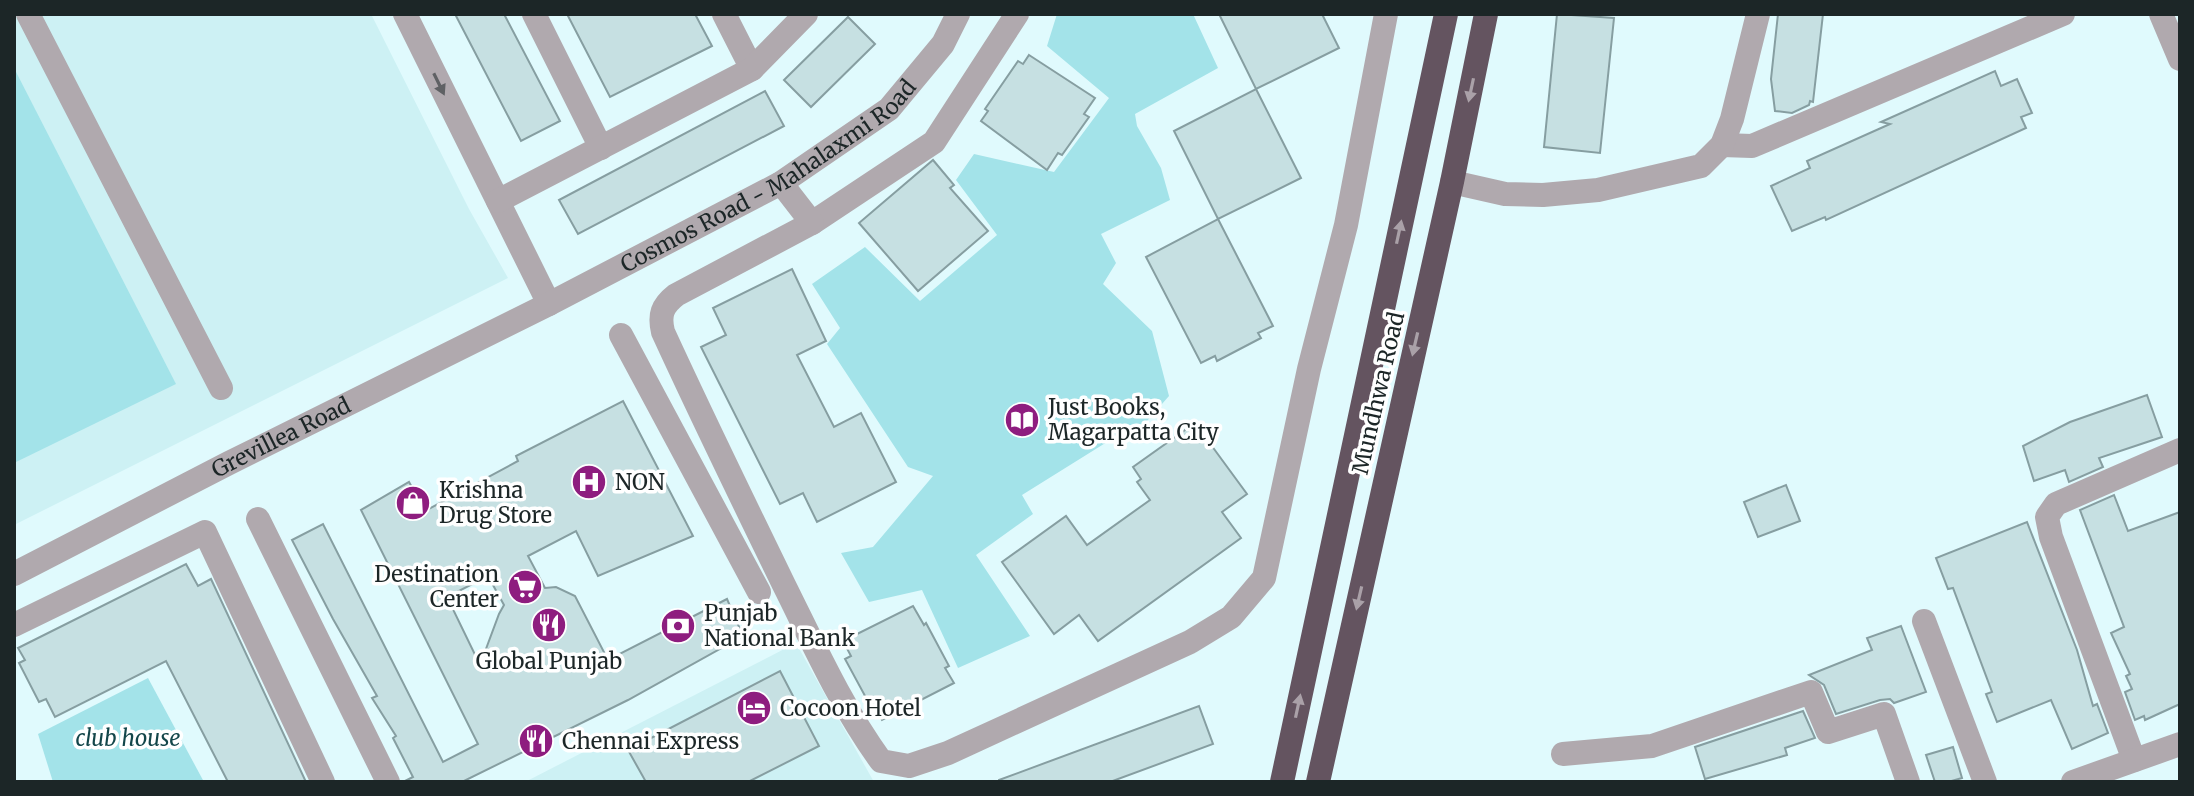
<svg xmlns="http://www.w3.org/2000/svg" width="2194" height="796" font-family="Merriweather,serif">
	<rect width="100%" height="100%" fill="#e0fafd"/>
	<g fill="#cdf1f4">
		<path d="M14,14H371L469,209L508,278L14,525Z"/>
		<path d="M796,643L874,782H525Z"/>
	</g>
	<g fill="#a3e3e9">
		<path d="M1057,14H1193L1218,68L1135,114L1137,126L1161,168L1170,200L1101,234L1116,263L1103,284L1152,331L1169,396L1140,429L1107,442L1022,495L1033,514L976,555L1030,636L958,668L922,590L869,602L841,553L873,547L933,476L908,467L827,344L840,328L812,284L865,247L920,301L997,235L956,180L974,154L1054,172L1109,98L1047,46Z"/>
		<path d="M14,68L176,384L14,463Z"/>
		<path d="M148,678L204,782H53L38,734Z"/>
	</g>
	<g fill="#c6e0e2" stroke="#869ea1" stroke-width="2" fill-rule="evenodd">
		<path d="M455,14H504L560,121L521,141Z"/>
		<path d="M567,14H695L712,46L610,97Z"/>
		<path d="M1219,14H1322L1339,48L1256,89Z"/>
		<path d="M1557,14L1614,18L1600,153L1544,147Z"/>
		<path d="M1778,14H1823L1813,102L1810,101L1809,105L1792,113L1775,111L1771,79Z"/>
		<path d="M848,17L875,44L811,107L784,80Z"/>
		<path d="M1029,55L1095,98L1084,114L1089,117L1062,155L1058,153L1047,170L981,121L988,111L985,109L1018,61L1023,64Z"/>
		<path d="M1995,71L2001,86L2017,79L2032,113L2021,117L2026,128L1826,220L1825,217L1792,231L1771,186L1810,168L1807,161L1890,124L1881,122Z"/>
		<path d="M1256,89L1301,178L1218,219L1174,131Z"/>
		<path d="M765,91L784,126L578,234L559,200Z"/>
		<path d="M933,160L954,185L950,188L988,231L918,291L859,223Z"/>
		<path d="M1218,219L1273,326L1258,333L1261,338L1217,361L1215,356L1201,363L1146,257Z"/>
		<path d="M792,269L826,341L797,355L834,427L861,413L896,482L817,522L803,493L780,504L701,347L726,335L713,308Z"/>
		<path d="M2147,395L2162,437L2099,458L2103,467L2069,482L2065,470L2034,481L2023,446L2070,422Z"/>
		<path d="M623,401L693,536L598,576L576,531L528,556L545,588L556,587L575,596L608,660L727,599L743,636L628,700L462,782H403L413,777L393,738L396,736L372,698L377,696L333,619L292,540L323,524L443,762L478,744L361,510L409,482L425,511L518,461L516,456ZM488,576L504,605L499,614L480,665L447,597Z"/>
		<path d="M1195,423L1247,494L1222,512L1241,538L1098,641L1079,615L1054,634L1002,562L1066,516L1087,545L1150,500L1137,482L1141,479L1133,467Z"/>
		<path d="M1786,485L1800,521L1758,537L1744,502Z"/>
		<path d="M2114,495L2128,531L2180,512V704L2145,720L2144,716L2135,720L2125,692L2132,689L2126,676L2130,674L2111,633L2124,627L2080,510Z"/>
		<path d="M2027,522L2077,650L2093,706L2097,704L2108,733L2072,749L2051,700L1997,722L1986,694L1992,692L1953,588L1948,589L1936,558Z"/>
		<path d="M186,564L198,586L211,579L306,782H228L166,661L55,717L46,699L39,702L19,663L25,660L18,648Z"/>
		<path d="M913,606L924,625L926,623L949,666L945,668L954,683L882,720L875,705L871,707L845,659L851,656L843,641Z"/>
		<path d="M1901,626L1926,692L1894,703L1890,699L1880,700L1836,714L1824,685L1809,675L1872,650L1867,638Z"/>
		<path d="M780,671L819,746L748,782H646L628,750Z"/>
		<path d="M1199,706L1213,744L1110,782H999V780Z"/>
		<path d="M1803,711L1815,738L1785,748L1787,755L1705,779L1695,747Z"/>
		<path d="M1953,747L1962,778L1948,782H1935L1926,755Z"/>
	</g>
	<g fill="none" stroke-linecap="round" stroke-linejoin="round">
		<g stroke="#b0a9ae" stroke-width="24">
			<path d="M28,14L221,388"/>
			<path d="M405,14L549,304"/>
			<path d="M534,14L601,148"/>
			<path d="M724,14L752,69"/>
			<path d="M1017,14L934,142L812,223L676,295C662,306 659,315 663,332C702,417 743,501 784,585C814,645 841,706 881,761L909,766L948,753L1190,642L1231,617L1264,578L1309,369L1346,225L1386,14"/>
			<path d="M2161,14L2180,59"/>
			<path d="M1722,145L1752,146L2063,14"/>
			<path d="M1452,182L1505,194L1543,195L1598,190L1701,166L1722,145L1732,119L1758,14"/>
			<path d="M781,183L812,223"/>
			<path d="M498,201L752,69L806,14"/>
			<path d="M621,335L759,592"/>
			<path d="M258,519L388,782"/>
			<path id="s1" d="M14,574L229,463L549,304L781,183L889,109L943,44L958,14"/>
			<path d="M1924,621L1985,782"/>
			<path d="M14,625L205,532L323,782"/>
			<path d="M1563,754L1652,746L1811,692L1828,732L1884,714L1908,782"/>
			<path d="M2134,760L2051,537L2047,517L2056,504L2180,450"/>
			<path d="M2073,782L2180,744"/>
		</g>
		<g stroke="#645460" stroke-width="24">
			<path d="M1282,782L1446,14"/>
			<path d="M1318,782L1452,182L1486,14"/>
		</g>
	</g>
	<defs><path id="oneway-solid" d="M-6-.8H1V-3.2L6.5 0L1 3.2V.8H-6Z" transform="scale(2)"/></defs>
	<use fill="#5f6164" href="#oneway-solid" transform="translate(439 84) rotate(64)"/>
	<g fill="#aaa1a8">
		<use href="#oneway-solid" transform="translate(1471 90) rotate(102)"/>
		<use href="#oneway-solid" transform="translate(1399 232) rotate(-78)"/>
		<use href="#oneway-solid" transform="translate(1415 344) rotate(103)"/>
		<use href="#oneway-solid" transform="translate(1359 598) rotate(103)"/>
		<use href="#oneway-solid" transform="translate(1298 706) rotate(-78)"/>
	</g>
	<defs>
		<g id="library-disc" transform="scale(1.8)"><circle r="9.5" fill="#8e1d7f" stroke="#fff"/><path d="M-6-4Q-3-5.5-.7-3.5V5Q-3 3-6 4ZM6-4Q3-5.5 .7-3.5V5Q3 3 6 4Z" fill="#fff"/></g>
		<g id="hospital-disc" transform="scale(1.8)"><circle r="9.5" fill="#8e1d7f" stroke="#fff"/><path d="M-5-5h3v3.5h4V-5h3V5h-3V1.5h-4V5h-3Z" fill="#fff"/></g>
		<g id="shop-disc" transform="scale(1.8)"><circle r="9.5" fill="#8e1d7f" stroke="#fff"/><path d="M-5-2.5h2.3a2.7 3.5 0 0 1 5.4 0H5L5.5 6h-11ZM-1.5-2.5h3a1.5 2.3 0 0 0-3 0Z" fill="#fff"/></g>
		<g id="supermarket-disc" transform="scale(1.8)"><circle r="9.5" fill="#8e1d7f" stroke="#fff"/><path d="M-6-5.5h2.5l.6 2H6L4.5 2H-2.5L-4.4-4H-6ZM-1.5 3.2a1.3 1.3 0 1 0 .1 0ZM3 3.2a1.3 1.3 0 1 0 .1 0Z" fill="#fff"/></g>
		<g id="restaurant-disc" transform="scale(1.8)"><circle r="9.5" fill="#8e1d7f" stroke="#fff"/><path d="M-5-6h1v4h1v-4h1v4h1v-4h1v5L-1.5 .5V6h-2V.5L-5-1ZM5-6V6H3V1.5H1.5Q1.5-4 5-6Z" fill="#fff"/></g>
		<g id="bank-disc" transform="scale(1.8)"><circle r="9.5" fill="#8e1d7f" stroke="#fff"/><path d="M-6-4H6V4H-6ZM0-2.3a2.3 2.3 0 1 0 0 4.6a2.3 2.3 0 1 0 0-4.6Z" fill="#fff"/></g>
		<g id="hotel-disc" transform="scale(1.8)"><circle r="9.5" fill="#8e1d7f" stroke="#fff"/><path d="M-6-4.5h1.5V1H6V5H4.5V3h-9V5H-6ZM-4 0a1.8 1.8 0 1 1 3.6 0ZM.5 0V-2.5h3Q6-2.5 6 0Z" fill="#fff"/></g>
	</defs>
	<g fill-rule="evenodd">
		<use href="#library-disc" x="1022" y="420"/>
		<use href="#hospital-disc" x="589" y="482"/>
		<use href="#shop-disc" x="413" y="503"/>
		<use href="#supermarket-disc" x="525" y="587"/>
		<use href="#restaurant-disc" x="549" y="625"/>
		<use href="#bank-disc" x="678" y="626"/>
		<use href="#hotel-disc" x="754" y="708"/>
		<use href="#restaurant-disc" x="536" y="741"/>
	</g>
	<g text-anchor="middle" stroke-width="7" stroke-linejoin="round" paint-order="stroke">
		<g font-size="22" fill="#1c2627" stroke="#fff">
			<text dy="8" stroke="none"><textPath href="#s1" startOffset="854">Cosmos Road - Mahalaxmi Road</textPath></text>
			<text transform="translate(1378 393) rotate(-77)" y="8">Mundhwa Road</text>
			<text dy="8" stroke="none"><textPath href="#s1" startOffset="300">Grevillea Road</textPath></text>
		</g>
		<g font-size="22" fill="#1c2627" stroke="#fff" text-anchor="start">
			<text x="1048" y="415">Just Books,<tspan x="1048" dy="25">Magarpatta City</tspan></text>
			<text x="615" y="490">NON</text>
			<text x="439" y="498">Krishna<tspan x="439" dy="25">Drug Store</tspan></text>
			<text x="499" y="582" text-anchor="end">Destination<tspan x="499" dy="25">Center</tspan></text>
			<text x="704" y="621">Punjab<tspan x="704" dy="25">National Bank</tspan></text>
			<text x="549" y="669" text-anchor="middle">Global Punjab</text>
			<text x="780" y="716">Cocoon Hotel</text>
			<text x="562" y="749">Chennai Express</text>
		</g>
		<g font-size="22" font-style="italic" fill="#13464a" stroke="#fff">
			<text x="128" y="746">club house</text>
		</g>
	</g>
	<rect width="2194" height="796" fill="none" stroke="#1c2627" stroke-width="32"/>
</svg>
